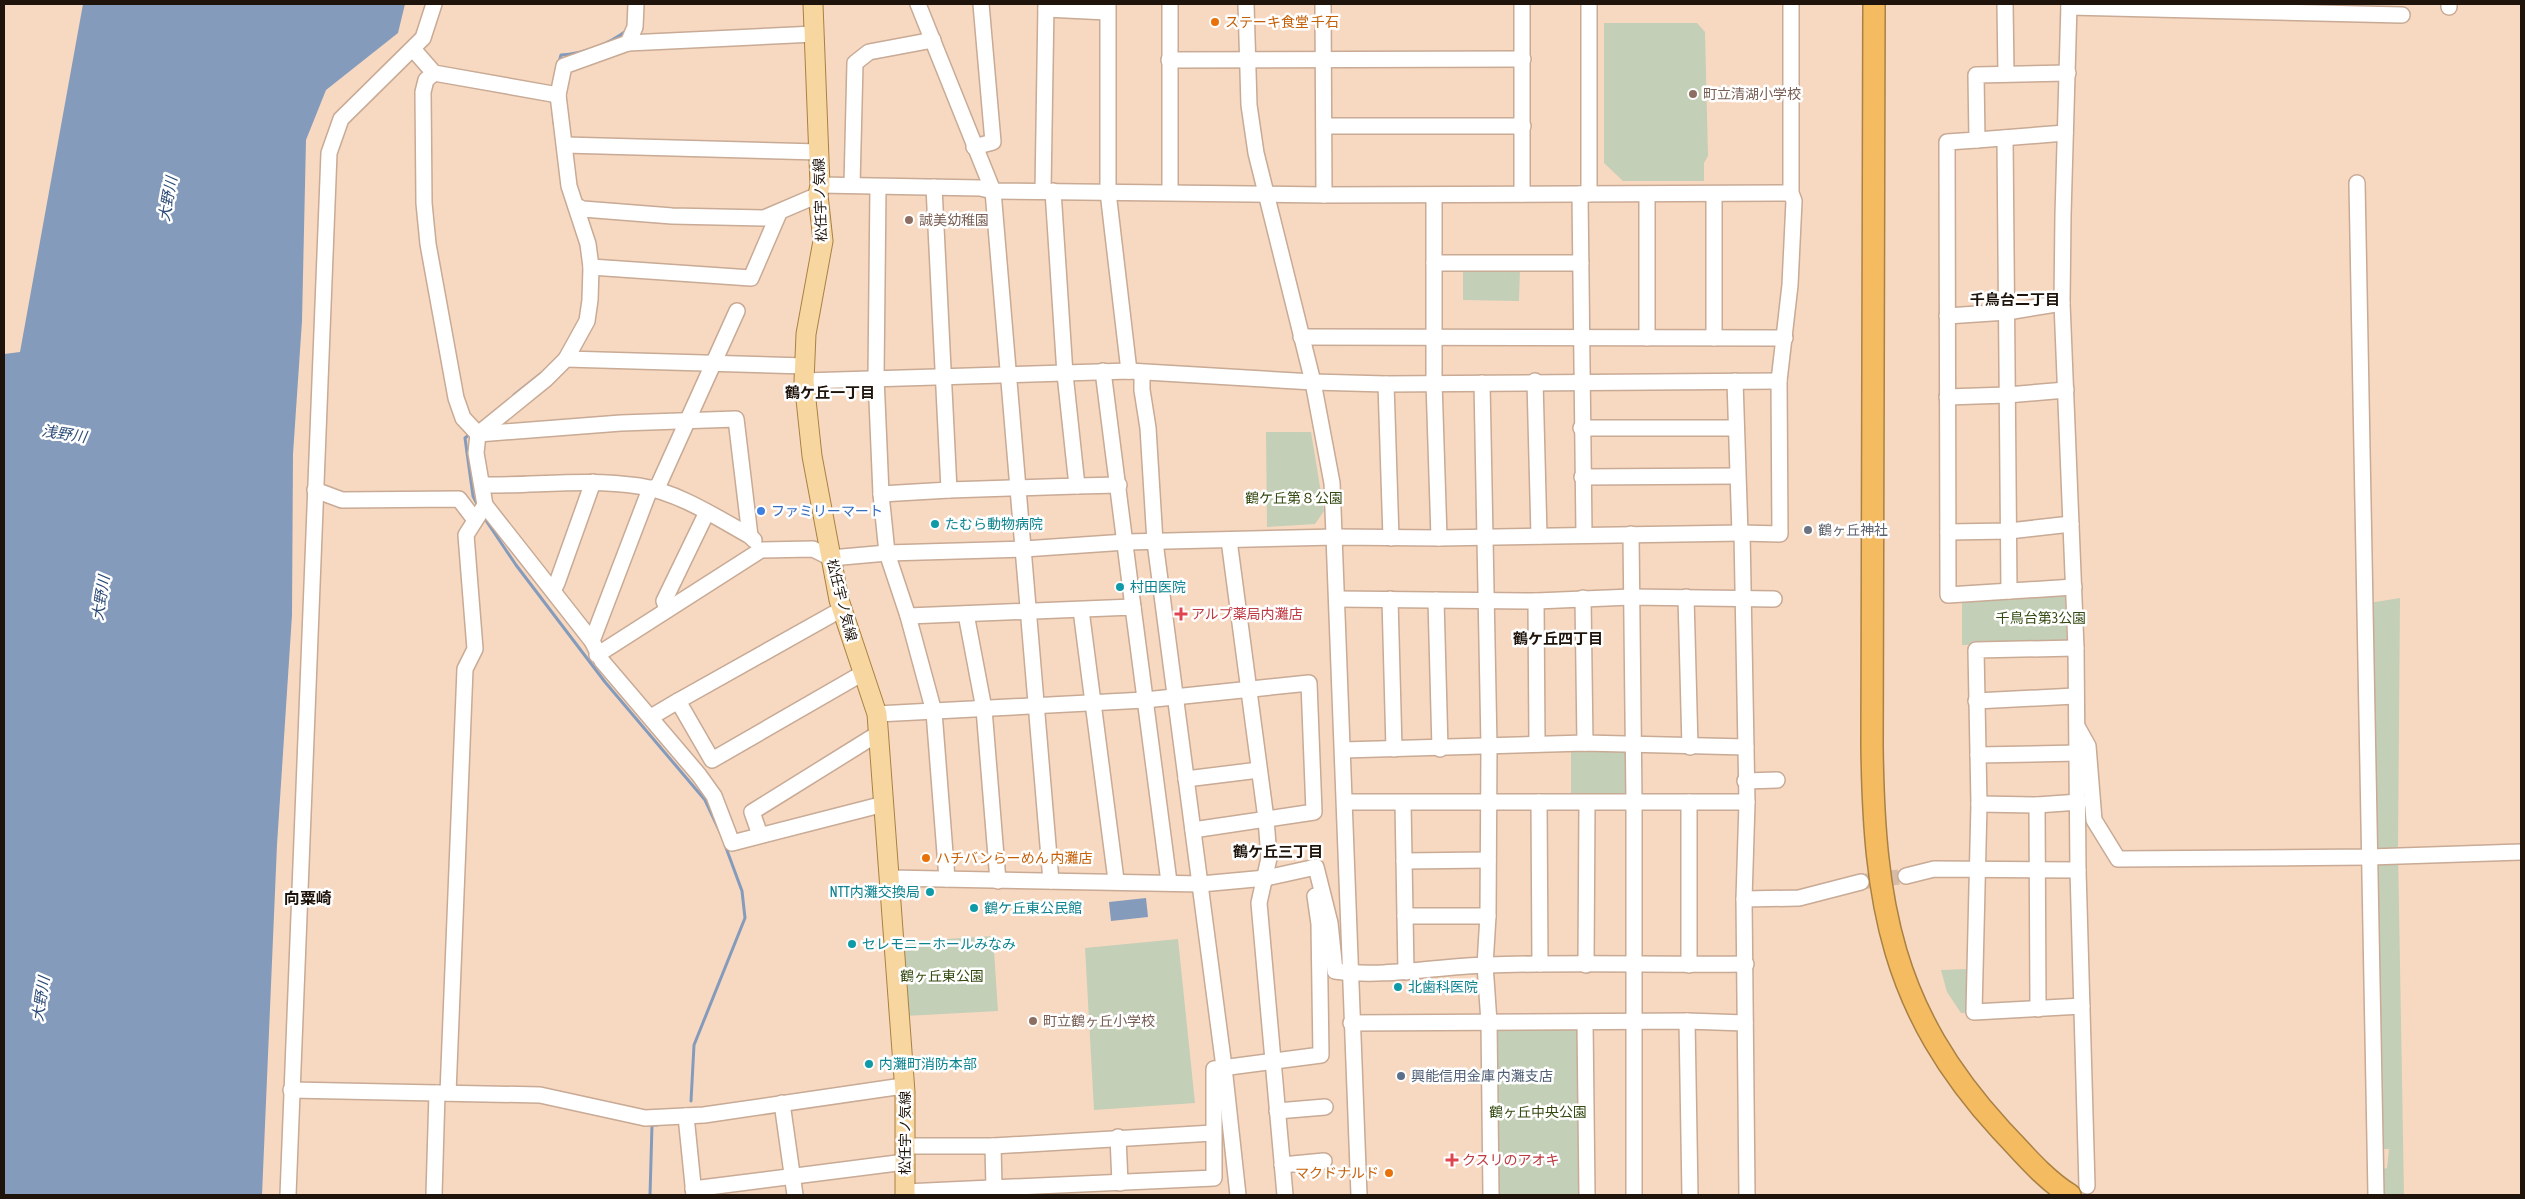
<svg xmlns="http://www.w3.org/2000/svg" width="2525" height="1199" font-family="'Asap Condensed','Noto Sans JP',sans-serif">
	<rect width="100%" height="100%" fill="#f7d9c2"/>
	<g fill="#c4cfb7">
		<path d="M1604,23H1697L1705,32L1708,156L1704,163V181H1623L1604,163Z"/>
		<path d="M1463,267L1520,268L1519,301L1463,300Z"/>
		<path d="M1266,432H1311L1324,511L1315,524L1267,527Z"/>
		<path d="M2065,592L2067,642L1962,645V598Z"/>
		<path d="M2400,598L2398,849L2404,1195H2380V1170L2387,1168L2389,1149H2380L2369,603Z"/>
		<rect x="1571" y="748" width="56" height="46"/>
		<path d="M993,936L998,1011L905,1016L900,942Z"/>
		<path d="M1178,939L1195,1103L1094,1110L1085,948Z"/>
		<path d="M1968,969L1969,1013H1961L1947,992L1941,970Z"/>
		<path d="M1581,1028L1582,1195H1495L1494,1029Z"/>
	</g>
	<g fill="#859bbb">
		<path d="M83,4H405L398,33L326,90L306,140L302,321L293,454L292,615L277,845L262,1195H4V354L20,352Z"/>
		<path d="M1146,898L1148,917L1111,921L1109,902Z"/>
	</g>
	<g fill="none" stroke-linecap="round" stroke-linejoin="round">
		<g stroke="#859bbb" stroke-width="3">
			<path d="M559,62L561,55C583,54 609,44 626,31"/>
			<path d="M552,100L554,123"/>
			<path d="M514,395L543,372"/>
			<path d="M470,434L465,438L473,496L478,506"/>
			<path d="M483,516L516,565L605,682L705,800L720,832"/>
			<path d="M691,1101L694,1045L745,918L742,891L725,845"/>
			<path d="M650,1195L652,1125H657"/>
		</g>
		<path stroke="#d6bba7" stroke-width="15" stroke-dasharray="15 8" stroke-linecap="butt" d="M1861,882L1906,876"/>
		<g stroke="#c8aa95" stroke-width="18">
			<g id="minor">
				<path d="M918,4L993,191L1051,881"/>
				<path d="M1108,4V192L1129,371"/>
				<path d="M1246,4L1249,105L1256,153L1313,382L1332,483L1359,1195"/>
				<path d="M1323,4L1324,195"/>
				<path d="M2005,4L2006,74"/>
				<path d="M2069,4L2063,215L2062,303L2076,648L2078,870L2087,1186"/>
				<path d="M2069,7L2402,15"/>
				<path d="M2449,7V4"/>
				<path d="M1046,9L1107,12"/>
				<path d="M815,34L628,43L564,66L558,95L569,186L588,244L591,267L590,300L587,321L566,359L546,379L478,434L476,453L485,505L592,641L602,661L699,775L714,796L732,843L884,804"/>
				<path d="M628,43L635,27L636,4"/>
				<path d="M413,49L434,73L558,95"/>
				<path d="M1169,60L1523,59"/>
				<path d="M434,73L426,80L423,92L424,203L428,244L456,398L463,418L478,434L621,423L736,419L750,536"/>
				<path d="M2068,73L1976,75L1977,140L1947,142L1948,595L2074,587"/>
				<path d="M1324,126H1523"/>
				<path d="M2005,138L2009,591"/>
				<path d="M1977,140L2065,133"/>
				<path d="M565,145L819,152"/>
				<path d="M974,147L993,142L981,4"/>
				<path d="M2357,183L2376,1195"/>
				<path d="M820,185L980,188L993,191L1324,195L1791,193"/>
				<path d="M852,185L855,63L869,52L933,40"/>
				<path d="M878,187L876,377L881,494L887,553L908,616L1133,607L1169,882"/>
				<path d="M1043,190L1046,4"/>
				<path d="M1170,192V4"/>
				<path d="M1522,194V4"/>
				<path d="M1580,194L1584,535"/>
				<path d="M1589,194V4"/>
				<path d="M1434,195V382L1439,538"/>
				<path d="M1647,195V338"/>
				<path d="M576,206L583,209L672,216L764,218L818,195"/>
				<path d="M1434,263H1581"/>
				<path d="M591,267L751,278L779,213"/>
				<path d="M1947,316L2007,312L2062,303"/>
				<path d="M1301,337L1785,338"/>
				<path d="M1714,338V194"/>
				<path d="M566,359L805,366"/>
				<path d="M1103,371L1133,607"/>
				<path d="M1142,373V390L1148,428L1155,542L1224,1067L1238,1195"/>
				<path d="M804,381L1129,371L1313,382L1386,384L1779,381"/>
				<path d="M1535,381L1539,536"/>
				<path d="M1735,381L1740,534"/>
				<path d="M1482,383L1489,746L1488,916L1485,965L1489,1022L1491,1195"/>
				<path d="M1386,384L1391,538"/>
				<path d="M1947,397L2007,395L2066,390"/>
				<path d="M1581,428H1735"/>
				<path d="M1582,477L1737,476"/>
				<path d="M482,485C534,486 587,478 639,486C678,492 716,517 750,536L754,540"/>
				<path d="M1077,486L1119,485"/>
				<path d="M315,490L342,500L459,499L475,520"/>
				<path d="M949,490L1077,486L1065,374L1053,191"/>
				<path d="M881,494L949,490L934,187"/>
				<path d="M1948,532L2009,531L2071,524"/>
				<path d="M1631,534L1634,802V1195"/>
				<path d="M1229,540L1266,819L1269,858L1259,903L1285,1195"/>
				<path d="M553,591L557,583L593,482"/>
				<path d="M1686,597L1690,747"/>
				<path d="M1583,598L1585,743"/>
				<path d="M1337,599L1536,601L1631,597L1774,599"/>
				<path d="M1390,599L1394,749"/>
				<path d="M1436,600L1440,749"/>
				<path d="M1536,601L1537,744"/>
				<path d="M842,609L678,701L712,760L863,673"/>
				<path d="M667,610L664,601L707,512"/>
				<path d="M1081,610L1116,880"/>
				<path d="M966,614L984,709L998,881"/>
				<path d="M908,616L934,712L947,879"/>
				<path d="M592,641L650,489L658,486L737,311"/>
				<path d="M2076,648L1976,650L1979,804L1974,1012L2082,1006"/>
				<path d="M597,655L761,550L813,549L831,558L887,553L1024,549L1126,542L1336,537L1439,538L1742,533"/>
				<path d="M1976,701L2075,696"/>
				<path d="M877,714L1145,700L1309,683L1314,812L1193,830"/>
				<path d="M651,717L678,701"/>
				<path d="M2078,728L2088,746L2094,820L2118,859L2370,857L2521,852"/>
				<path d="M1343,750L1585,743L1746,747"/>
				<path d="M1978,755L2078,753"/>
				<path d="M1186,779L1259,770"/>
				<path d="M1745,781L1777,780"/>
				<path d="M1346,802H1747"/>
				<path d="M1539,802L1540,964"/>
				<path d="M1689,802V965"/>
				<path d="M1403,803L1406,972"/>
				<path d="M1979,804L2037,805L2079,802"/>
				<path d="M2037,805L2038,1009"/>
				<path d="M760,835L752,812L879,733"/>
				<path d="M1404,861L1488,860"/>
				<path d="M1906,876L1934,869L2078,870"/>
				<path d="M890,878L1201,884L1266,878L1316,867L1330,923L1335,971C1386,978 1437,966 1487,965C1573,962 1660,965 1746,964"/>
				<path d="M1744,899L1799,898L1861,882"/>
				<path d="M1405,916H1488"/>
				<path d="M1586,965L1587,803"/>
				<path d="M1687,1021L1690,1195"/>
				<path d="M1585,1022L1587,1195"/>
				<path d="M1351,1023L1687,1021L1745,1023"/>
				<path d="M291,1090L540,1095L645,1118L704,1115L896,1087L905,1092"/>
				<path d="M448,1093L465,669L475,649L466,535L485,505"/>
				<path d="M782,1103L795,1195"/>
				<path d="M1277,1111L1325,1107"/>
				<path d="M686,1116L694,1195"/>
				<path d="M1118,1137L1120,1183"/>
				<path d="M904,1146H993L1213,1133"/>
				<path d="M993,1146L994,1188"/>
				<path d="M1282,1165L1324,1161"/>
				<path d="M693,1189L905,1162"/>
				<path d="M905,1192L1214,1178V1069L1321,1055L1319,924L1315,896"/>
				<path d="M288,1195L329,153L341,119L423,38L434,4"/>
				<path d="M434,1195L437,1093"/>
				<path d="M1747,1195L1744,899L1747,803L1742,533L1780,534L1779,381L1790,285L1794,201L1791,193V4"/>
			</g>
		</g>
		<g stroke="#a98143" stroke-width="21">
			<path id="major" d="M813,4L820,185L818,195L823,241L806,334L804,381L812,456L839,600L877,714L905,1092V1195"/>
		</g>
		<g stroke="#a98143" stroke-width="24">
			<path id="highway" d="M1874,4L1872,746C1874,903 1891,1010 2001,1130C2023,1153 2043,1178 2070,1195"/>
		</g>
		<use href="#minor" stroke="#fff" stroke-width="15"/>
		<use href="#major" stroke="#f8d6a0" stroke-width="19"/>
		<use href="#highway" stroke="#f4bb61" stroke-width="21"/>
	</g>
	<g fill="#e8710a" stroke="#fff" stroke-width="2">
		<circle cx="1215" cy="22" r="5"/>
		<circle cx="926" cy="858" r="5"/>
		<circle cx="1389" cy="1173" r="5"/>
	</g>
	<g fill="#8d6e63" stroke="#fff" stroke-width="2">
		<circle cx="1693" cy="94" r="5"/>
		<circle cx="909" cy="220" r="5"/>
		<circle cx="1033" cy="1021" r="5"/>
	</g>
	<circle fill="#3f7fe0" stroke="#fff" stroke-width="2" cx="761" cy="511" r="5"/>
	<g fill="#0f9aa8" stroke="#fff" stroke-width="2">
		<circle cx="935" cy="524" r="5"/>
		<circle cx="1120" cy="587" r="5"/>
		<circle cx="930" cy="892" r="5"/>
		<circle cx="974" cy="908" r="5"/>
		<circle cx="852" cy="944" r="5"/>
		<circle cx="1398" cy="987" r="5"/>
		<circle cx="869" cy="1064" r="5"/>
	</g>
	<circle fill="#6b7280" stroke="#fff" stroke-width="2" cx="1808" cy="530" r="5"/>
	<g fill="#e0444e" stroke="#fff" stroke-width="2">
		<path d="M1178.5 606.5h5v5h5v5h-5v5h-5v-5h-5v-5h5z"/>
		<path d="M1449.5 1152.5h5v5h5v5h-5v5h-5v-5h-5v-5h5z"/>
	</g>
	<circle fill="#5c6f8a" stroke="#fff" stroke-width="2" cx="1401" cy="1076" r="5"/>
	<g text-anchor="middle" stroke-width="5" stroke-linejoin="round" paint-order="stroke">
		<g font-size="14" fill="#c56008" stroke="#fff" text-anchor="start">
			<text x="1225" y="27">ステーキ食堂 千石</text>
			<text x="936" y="863">ハチバンらーめん 内灘店</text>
			<text x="1379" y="1178" text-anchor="end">マクドナルド</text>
		</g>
		<g font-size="14" fill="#785e54" stroke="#fff" text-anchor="start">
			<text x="1703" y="99">町立清湖小学校</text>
			<text x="919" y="225">誠美幼稚園</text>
			<text x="1043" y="1026">町立鶴ヶ丘小学校</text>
		</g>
		<g font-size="14" fill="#1e140c" stroke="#fff">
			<text transform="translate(820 200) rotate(-92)" y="5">松任宇ノ気線</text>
			<text transform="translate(842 600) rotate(76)" y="5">松任宇ノ気線</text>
			<text transform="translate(905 1133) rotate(-90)" y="5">松任宇ノ気線</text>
		</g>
		<g font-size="14" fill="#344911" stroke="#fff">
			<text x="1294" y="503">鶴ケ丘第８公園</text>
			<text x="2041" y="623">千鳥台第3公園</text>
			<text x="942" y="981">鶴ヶ丘東公園</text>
			<text x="1538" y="1117">鶴ヶ丘中央公園</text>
		</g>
		<g font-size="14" fill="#366cbe" stroke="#fff" text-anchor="start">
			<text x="771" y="516">ファミリーマート</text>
		</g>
		<g font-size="14" fill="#0d838f" stroke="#fff" text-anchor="start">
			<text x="945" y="529">たむら動物病院</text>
			<text x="1130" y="592">村田医院</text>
			<text x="920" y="897" text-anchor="end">NTT内灘交換局</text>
			<text x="984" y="913">鶴ケ丘東公民館</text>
			<text x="862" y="949">セレモニーホールみなみ</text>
			<text x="1408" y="992">北歯科医院</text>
			<text x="879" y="1069">内灘町消防本部</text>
		</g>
		<g font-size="14" fill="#5b616d" stroke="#fff" text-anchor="start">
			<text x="1818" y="535">鶴ヶ丘神社</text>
		</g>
		<g font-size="14" fill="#be3a42" stroke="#fff" text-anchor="start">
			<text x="1191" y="619">アルプ薬局内灘店</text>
			<text x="1462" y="1165">クスリのアオキ</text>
		</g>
		<g font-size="14" fill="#4e5e75" stroke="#fff" text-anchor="start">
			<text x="1411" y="1081">興能信用金庫 内灘支店</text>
		</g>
		<g font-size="15" font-style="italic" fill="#2c4b77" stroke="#fff">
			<text transform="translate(168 199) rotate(-80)" y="5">大野川</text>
			<text transform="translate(64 434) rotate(9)" y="5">浅野川</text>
			<text transform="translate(101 598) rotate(-81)" y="5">大野川</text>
			<text transform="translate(41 999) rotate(-81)" y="5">大野川</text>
		</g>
		<g font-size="15" font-weight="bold" fill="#1e140c" stroke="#fff">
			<text x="2015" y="305">千鳥台二丁目</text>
			<text x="830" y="398">鶴ケ丘一丁目</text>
			<text x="1558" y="644">鶴ケ丘四丁目</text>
			<text x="1278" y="857">鶴ケ丘三丁目</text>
		</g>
		<g font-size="16" font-weight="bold" fill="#1e140c" stroke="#fff">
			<text x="308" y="904">向粟崎</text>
		</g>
	</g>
	<rect width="2525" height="1199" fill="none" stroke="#1e140c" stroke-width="10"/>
</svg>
